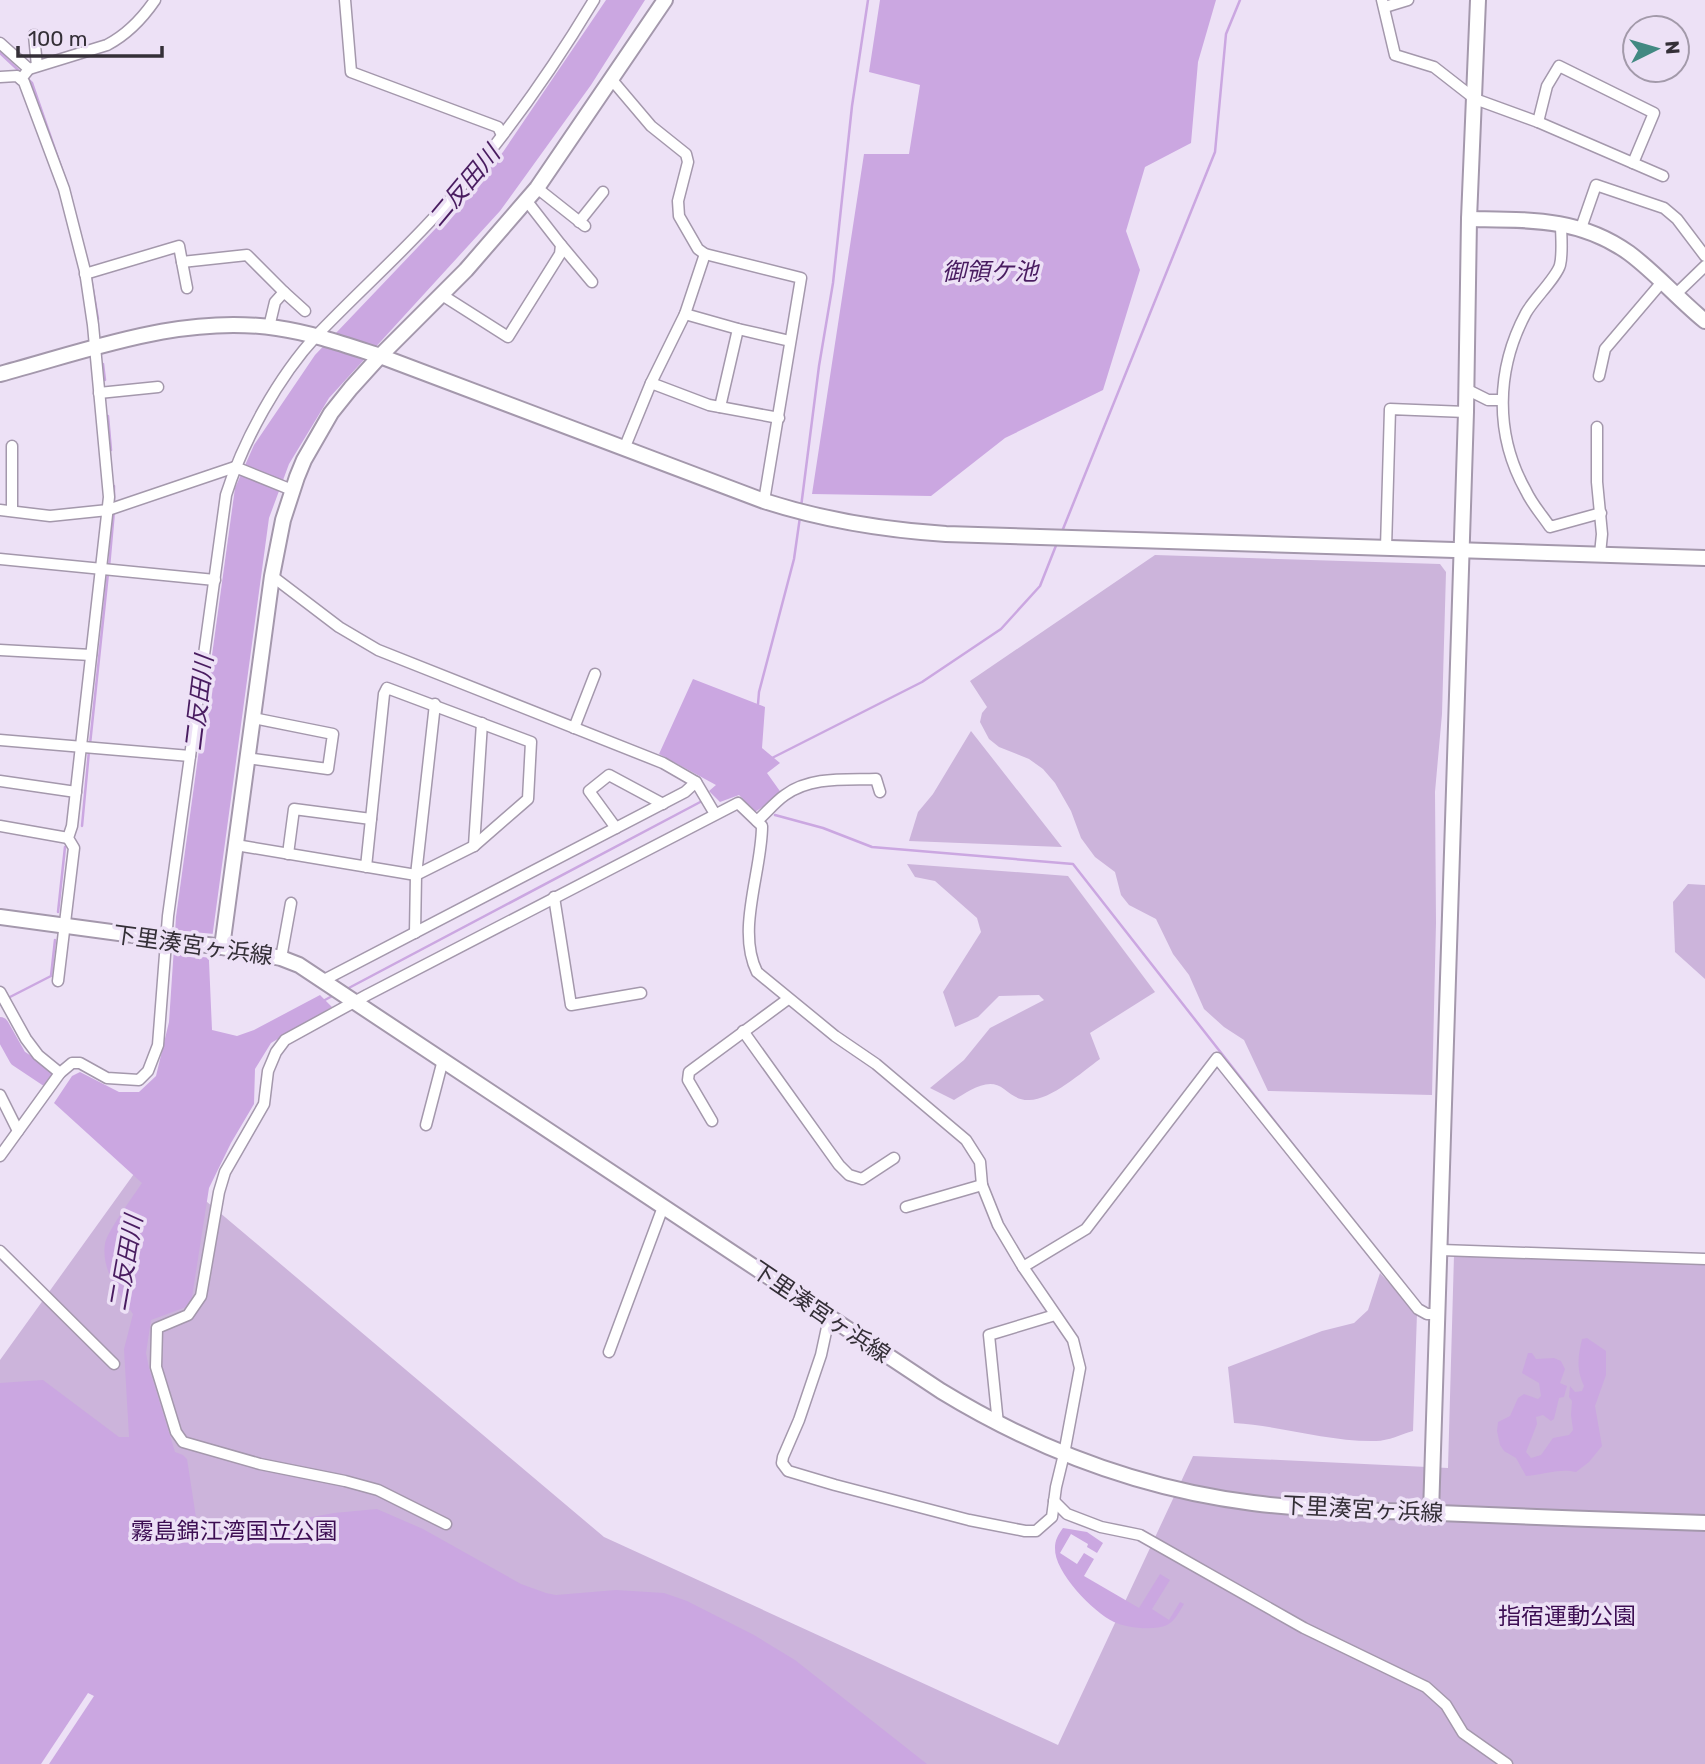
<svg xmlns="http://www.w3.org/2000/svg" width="1705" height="1764" font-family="Rubik,'Noto Sans JP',sans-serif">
	<rect width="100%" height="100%" fill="#ede1f6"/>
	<g fill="#ccb4db">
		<path d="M1155,555L1440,564L1446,572L1442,714L1435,792L1436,923L1432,1095L1268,1091L1244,1040L1224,1027L1204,1009L1189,975L1173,954L1156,919L1129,905L1121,895L1115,872L1095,857L1081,838L1071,811L1055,783L1043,769L1029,759L999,747L989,739L980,722L982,713L987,707L970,681Z"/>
		<path d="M971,731L1062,847L909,841L918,812L933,794Z"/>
		<path d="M907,864L1068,876L1155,992L1090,1033L1100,1059C1082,1072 1050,1101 1028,1100C1018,1100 1012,1095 1004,1089C988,1076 968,1092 954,1100L930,1088L964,1060L990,1028L1044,1000L1039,995L999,996L978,1017L955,1027L943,992L981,932L977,918L935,881L915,877Z"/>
		<path d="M1688,884L1705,885V979L1675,952L1673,902Z"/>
		<path d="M149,1153L604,1537L1058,1745L1193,1456L1448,1468L1454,1255L1705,1264V1764H0V1360Z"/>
		<path d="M1380,1273L1417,1313L1413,1431C1402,1434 1388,1441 1376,1441C1328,1442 1282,1426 1234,1423L1228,1367L1322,1331L1354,1323L1368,1310Z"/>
	</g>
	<g fill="#cba7e1">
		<path d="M606,0H645L591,85L500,211L329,398L289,464L269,518L209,961L212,1030L237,1036L254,1030L320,995L332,1007L271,1043L255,1069L254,1104L231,1143L209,1188L192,1297L186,1307L151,1320L146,1353L149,1368L175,1452L183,1455L187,1459L199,1537L334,1513L377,1509L423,1529L521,1584L546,1593L556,1595L616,1590L664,1593L687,1601L754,1635L795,1660L927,1764H0V1383L43,1380L119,1437H129L124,1349L133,1314C119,1294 101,1269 105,1244C106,1233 134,1195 142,1183L54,1103L72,1076L80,1072L119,1092H139L156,1076L169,1022L176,917L235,488L254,445L315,355L438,226L503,152Z"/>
		<path d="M880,0H1216L1198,62L1191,143L1145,167L1126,231L1140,270L1103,390L1005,438L931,496L812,494L864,154H909L920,85L869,72Z"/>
		<path d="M693,679L765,707L762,748L780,763L767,773L782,794L755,812L739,795L720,802L709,791L716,785L659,754Z"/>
		<path d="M1587,1338L1606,1351V1375L1595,1406L1602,1446L1589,1462L1576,1472C1558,1468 1544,1475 1526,1476L1516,1458L1504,1451L1500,1445L1497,1431L1498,1422L1510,1416L1518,1398L1524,1394L1538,1399L1541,1396L1539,1383L1522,1373L1528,1353H1532L1536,1359L1554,1358L1561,1361L1565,1369L1560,1383L1567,1386L1564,1397L1559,1398L1554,1419L1551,1421L1543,1415L1536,1417L1537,1424L1526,1452L1531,1458L1541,1455L1553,1438L1569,1435L1573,1430L1571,1415L1572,1401L1569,1397L1570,1386L1575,1392L1582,1391L1584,1386C1576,1369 1578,1356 1582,1339Z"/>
		<path d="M1063,1528L1087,1532L1103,1543L1097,1553L1087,1547L1088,1544L1071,1534L1060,1553L1077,1564L1084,1553L1094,1559L1084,1576L1139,1608L1160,1574L1170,1580L1152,1609L1169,1620L1180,1602L1184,1604C1179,1612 1175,1621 1167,1625C1154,1631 1126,1628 1114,1622C1093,1612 1054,1572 1055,1548C1055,1540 1058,1535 1063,1528Z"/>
	</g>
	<g fill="#ede1f6">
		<path d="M172,930L214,934L211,958L170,953Z"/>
		<path d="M88,1693L94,1696L49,1764H41Z"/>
	</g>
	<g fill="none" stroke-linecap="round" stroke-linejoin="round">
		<g stroke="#cba7e1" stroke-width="2.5">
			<path d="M0,53L32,83L68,187"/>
			<path d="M91,278L98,319"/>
			<path d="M103,364L105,380"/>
			<path d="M108,416L111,450"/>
			<path d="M114,486V504"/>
			<path d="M801,507L819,366L833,283L852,106L868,0"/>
			<path d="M1061,534L1215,152L1226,34L1240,0"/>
			<path d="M109,567L114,511"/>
			<path d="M758,704L759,692L794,559L800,517"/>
			<path d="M90,744L108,573"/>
			<path d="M772,758L922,682L1001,629L1040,586L1057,543"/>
			<path d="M775,815L823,828L872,847L1073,864L1327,1188"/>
			<path d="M82,826L89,751"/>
			<path d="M58,912L65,847"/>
			<path d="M345,990L704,800"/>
			<path d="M8,998L51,976L55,940"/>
			<path d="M323,1001L336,994"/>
		</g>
		<path stroke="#cba7e1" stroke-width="18" d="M0,1026L18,1058L48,1078"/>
		<g stroke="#a498ac" stroke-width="13">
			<g id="street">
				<path d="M345,0L351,72L498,127L502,135"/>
				<path d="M1382,0L1395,55L1434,67L1475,99L1538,122L1663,176"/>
				<path d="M1385,7L1408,0"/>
				<path d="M34,35L37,66"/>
				<path d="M0,43L29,69"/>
				<path d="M0,77L17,76L24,82L64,189L85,271L93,325L109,497L72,826L68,838L74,848L58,981"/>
				<path d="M21,79L29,69L107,45C128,34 142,19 155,0"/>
				<path d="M612,80L651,126L686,154L688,162L678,201L679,216L698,249L705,254L801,278L764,501"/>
				<path d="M1538,122L1547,86L1559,66L1654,113L1633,163"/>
				<path d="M537,188L585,226"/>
				<path d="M579,222L603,192"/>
				<path d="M1561,223C1561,236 1563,253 1560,265C1557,277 1533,300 1526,313C1496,369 1494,434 1526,491C1532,504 1542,515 1550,527L1601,513"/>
				<path d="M1581,228L1596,185L1664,208L1677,219L1705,256"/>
				<path d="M561,245L592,282"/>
				<path d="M85,274L179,246L182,262"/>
				<path d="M187,288L182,262L247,255L284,292"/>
				<path d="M442,295L508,337L560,254L561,245L526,200"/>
				<path d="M1675,295L1705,266"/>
				<path d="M685,314L738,329L790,341"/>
				<path d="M269,327L275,302L284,292L305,311"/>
				<path d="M1599,376L1605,349L1662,282"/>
				<path d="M651,383L709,405L779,418"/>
				<path d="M1466,389L1488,400H1501"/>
				<path d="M99,393L158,387"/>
				<path d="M720,407L738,329"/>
				<path d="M1597,427V482L1602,534L1600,554"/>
				<path d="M12,446V511"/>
				<path d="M624,449L651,383L685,314L705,254"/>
				<path d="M235,467L292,490"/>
				<path d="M0,510L50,516L108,510L235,467"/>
				<path d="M1386,548L1390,409L1466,412"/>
				<path d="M0,559L215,580"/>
				<path d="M272,576L339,627L378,650L663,763L696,782L715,814"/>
				<path d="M0,650L91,655"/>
				<path d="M574,728L595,674"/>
				<path d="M0,740L190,756"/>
				<path d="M247,758L328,769L333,734L253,718"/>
				<path d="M0,781L76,792"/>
				<path d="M757,821C766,813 775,802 785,795C811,776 846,780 876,779L880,792"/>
				<path d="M0,826L68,838"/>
				<path d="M616,828L589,791L609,775L663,804"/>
				<path d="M236,845L416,875L474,846L528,799L531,742L387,688L384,694L366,867"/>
				<path d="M474,846L482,723"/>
				<path d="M288,854L294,809L371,819"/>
				<path d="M554,897L571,1005L641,993"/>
				<path d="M415,933L416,875L435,704"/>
				<path d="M281,958L291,903"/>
				<path d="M324,980L685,792L696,782"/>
				<path d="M0,992L26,1039L38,1055L60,1073"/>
				<path d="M743,1031L839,1165L849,1175L862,1179L894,1158"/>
				<path d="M0,1095L18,1131"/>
				<path d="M712,1121L688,1080L689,1072L788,999"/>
				<path d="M426,1125L443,1060"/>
				<path d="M0,1156L60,1073L72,1063H80L107,1078L139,1080L148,1071L158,1045L168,916L226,495C243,441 278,377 317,335C356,294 399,256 437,214C496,149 549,75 594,0"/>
				<path d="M906,1207L982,1185"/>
				<path d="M1441,1250L1705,1259"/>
				<path d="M0,1251L114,1364"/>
				<path d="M1023,1267L1086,1229L1217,1058L1418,1309L1427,1314H1439"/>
				<path d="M609,1352L663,1207"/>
				<path d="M998,1424L989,1335L1055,1315"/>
				<path d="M1054,1501L1067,1514L1101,1527L1140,1535L1304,1628L1426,1687L1446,1705L1463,1733L1507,1764"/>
				<path d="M446,1524L378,1490L345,1481L260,1464L183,1442L176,1432L156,1367L157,1328L188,1315L201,1296L219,1192L225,1172L264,1104L268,1071L276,1052L285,1040L367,995L738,803L762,826C762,871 736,930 757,972L835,1036L876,1064L966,1140L980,1162L982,1185L998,1225L1023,1267L1073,1340L1080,1368L1064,1454L1056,1487L1052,1517L1036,1531H1025L969,1520L835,1485L788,1471L782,1463L783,1457L799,1420L821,1355L829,1318"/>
			</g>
		</g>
		<g stroke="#a498ac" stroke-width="18">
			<g id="secondary">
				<path d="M1469,219C1527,220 1579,217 1629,253C1656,273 1679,300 1705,321"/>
				<path d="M0,374C90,350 182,314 277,328C312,333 346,345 380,356L764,501C823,520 884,530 946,534L1705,558"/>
				<path d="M0,917L222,947L281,958L299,965L941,1391C1036,1449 1142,1489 1253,1503C1315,1511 1377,1510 1439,1513C1528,1517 1616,1520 1705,1523"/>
				<path d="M222,947L272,576L283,520L297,477L304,460L331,413L351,388L380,356L466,270L537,188L665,0"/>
				<path d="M1431,1513L1466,412L1469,219L1478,0"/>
			</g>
		</g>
		<use href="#street" stroke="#fff" stroke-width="10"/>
		<use href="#secondary" stroke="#fff" stroke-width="14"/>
	</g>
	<g text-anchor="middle" stroke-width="7" stroke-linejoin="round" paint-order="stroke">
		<g font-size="23" fill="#342f37" stroke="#ede1f6">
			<text transform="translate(193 945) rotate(8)" y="8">下里湊宮ヶ浜線</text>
			<text transform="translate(821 1312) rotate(34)" y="8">下里湊宮ヶ浜線</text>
			<text transform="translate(1363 1509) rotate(3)" y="8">下里湊宮ヶ浜線</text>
		</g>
		<g font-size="23" fill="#3d0e53" stroke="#ede1f6">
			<text x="234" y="1539">霧島錦江湾国立公園</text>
			<text x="1567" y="1624">指宿運動公園</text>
		</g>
		<g font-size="24" font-style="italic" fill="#491c60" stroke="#ede1f6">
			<text transform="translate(464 186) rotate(-50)" y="8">二反田川</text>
			<text x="990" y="280">御領ケ池</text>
			<text transform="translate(199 703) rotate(-83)" y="8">二反田川</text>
			<text transform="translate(126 1263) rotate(-80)" y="8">二反田川</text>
		</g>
	</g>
	<g transform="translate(1656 49) rotate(85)"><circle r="33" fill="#ede1f6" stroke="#a39aaa" stroke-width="2"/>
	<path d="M0-5L12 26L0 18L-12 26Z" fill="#428982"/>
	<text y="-10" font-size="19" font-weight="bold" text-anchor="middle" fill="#342f37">N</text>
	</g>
	<path d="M18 46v10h144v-10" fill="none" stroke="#342f37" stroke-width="3.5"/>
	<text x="28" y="46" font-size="21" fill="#342f37" stroke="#ede1f6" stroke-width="5" paint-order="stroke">100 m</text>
</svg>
